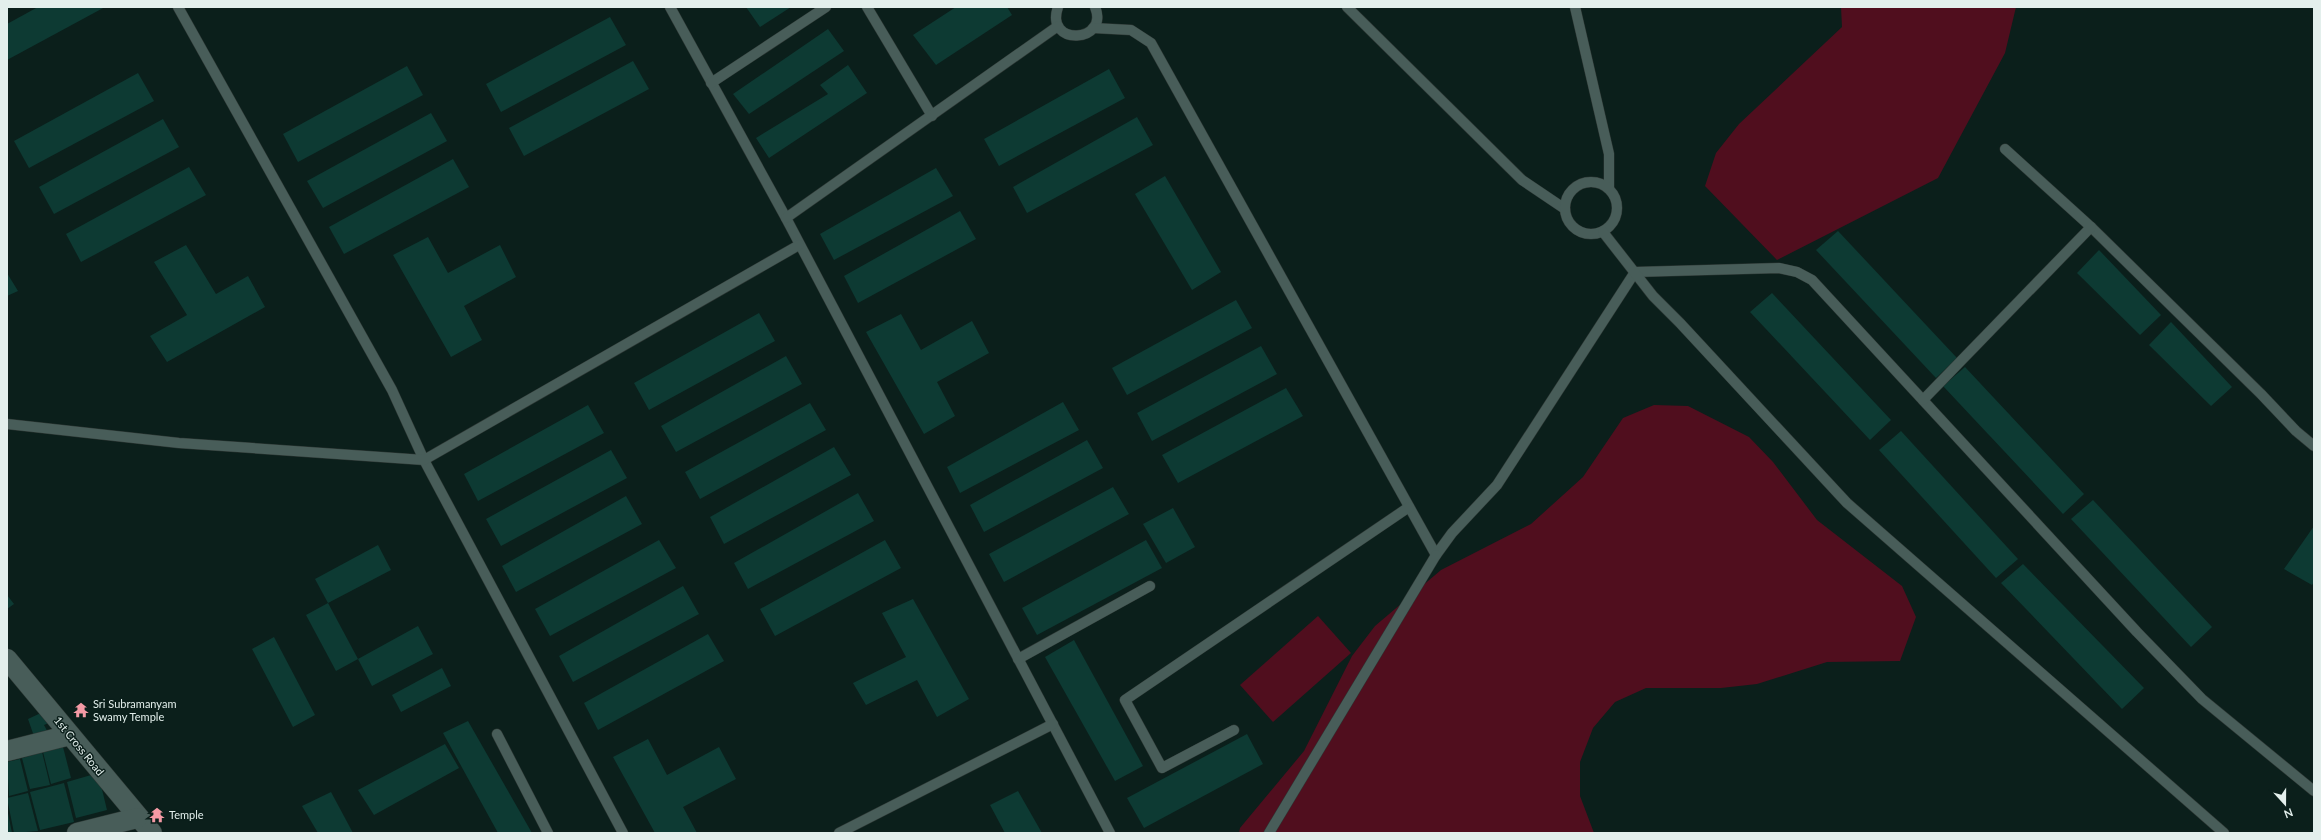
<svg xmlns="http://www.w3.org/2000/svg" width="2321" height="840" font-family="Lato,sans-serif">
	<rect width="100%" height="100%" fill="#0b1f1b"/>
	<g fill="#500e1e">
		<path d="M1841,7H2016L2005,53L1938,178L1777,260L1705,186L1716,153L1739,124L1842,27Z"/>
		<path d="M1654,405L1688,406L1749,437L1773,462L1817,520L1902,586L1916,617L1900,661L1827,662L1757,684L1721,688H1646L1615,702L1593,728L1580,762V796L1594,833H1239L1240,828L1304,751L1352,656L1375,626L1441,570L1531,524L1583,477L1623,418Z"/>
		<path d="M1318,616L1351,653L1273,722L1240,685Z"/>
	</g>
	<g fill="#0d3a33">
		<path d="M38,7H105L7,60V24Z"/>
		<path d="M746,7H791L760,27Z"/>
		<path d="M956,7H1007L1012,15L936,65L913,35Z"/>
		<path d="M610,17L626,45L501,112L486,84Z"/>
		<path d="M828,29L844,51L749,114L733,94Z"/>
		<path d="M633,61L649,89L524,156L509,128Z"/>
		<path d="M848,65L867,93L769,158L756,138L828,94L820,85Z"/>
		<path d="M407,66L423,95L298,162L283,134Z"/>
		<path d="M1109,69L1125,98L999,166L984,139Z"/>
		<path d="M138,73L154,101L29,168L14,141Z"/>
		<path d="M431,113L447,141L323,208L307,181Z"/>
		<path d="M1137,117L1153,145L1027,213L1013,187Z"/>
		<path d="M163,119L179,147L54,214L39,187Z"/>
		<path d="M453,159L469,187L344,254L329,227Z"/>
		<path d="M189,167L206,195L81,262L66,234Z"/>
		<path d="M936,168L953,196L834,260L820,234Z"/>
		<path d="M1165,176L1221,272L1192,290L1135,194Z"/>
		<path d="M960,211L976,239L858,303L844,276Z"/>
		<path d="M1838,231L1957,358L1936,378L1816,250Z"/>
		<path d="M428,237L448,273L500,245L516,277L464,306L482,340L451,357L393,255Z"/>
		<path d="M186,245L216,294L248,276L265,307L167,362L150,336L187,315L154,262Z"/>
		<path d="M2099,250L2161,315L2140,335L2077,273Z"/>
		<path d="M7,273L18,291L7,296Z"/>
		<path d="M1772,293L1891,420L1870,440L1750,312Z"/>
		<path d="M1236,300L1252,328L1127,395L1112,368Z"/>
		<path d="M759,313L775,341L649,410L634,383Z"/>
		<path d="M901,314L921,350L972,321L989,353L937,382L955,416L924,434L866,332Z"/>
		<path d="M2171,322L2232,387L2211,406L2149,345Z"/>
		<path d="M1261,346L1277,374L1152,441L1137,413Z"/>
		<path d="M786,356L802,384L676,452L661,426Z"/>
		<path d="M1965,367L2084,494L2063,514L1943,386Z"/>
		<path d="M1286,388L1303,416L1178,483L1162,455Z"/>
		<path d="M1063,402L1079,430L960,493L947,467Z"/>
		<path d="M810,403L826,430L700,499L685,472Z"/>
		<path d="M588,405L604,433L478,501L464,474Z"/>
		<path d="M1901,431L2018,559L1996,578L1879,450Z"/>
		<path d="M1087,440L1103,468L984,532L970,505Z"/>
		<path d="M834,447L851,475L724,544L710,517Z"/>
		<path d="M611,450L627,478L501,546L486,519Z"/>
		<path d="M1113,487L1129,514L1004,582L989,554Z"/>
		<path d="M858,493L874,521L748,589L734,563Z"/>
		<path d="M626,496L642,524L516,592L502,566Z"/>
		<path d="M2093,500L2212,627L2191,647L2071,519Z"/>
		<path d="M1173,508L1195,547L1166,563L1143,524Z"/>
		<path d="M2314,526V582L2312,585L2284,569Z"/>
		<path d="M659,540L676,568L550,636L535,609Z"/>
		<path d="M885,540L901,568L775,636L760,609Z"/>
		<path d="M1146,540L1162,568L1037,635L1022,608Z"/>
		<path d="M378,545L391,570L328,603L315,579Z"/>
		<path d="M2023,564L2144,688L2122,709L2001,583Z"/>
		<path d="M683,586L699,614L573,682L559,656Z"/>
		<path d="M7,595L14,604L7,609Z"/>
		<path d="M913,599L969,699L937,717L917,680L866,705L853,683L906,657L882,613Z"/>
		<path d="M328,603L358,659L336,671L306,615Z"/>
		<path d="M418,626L433,654L372,686L358,659Z"/>
		<path d="M708,634L724,661L598,730L584,703Z"/>
		<path d="M274,637L315,715L293,727L252,649Z"/>
		<path d="M1074,640L1143,766L1115,781L1045,657Z"/>
		<path d="M442,668L451,686L401,712L392,695Z"/>
		<path d="M43,712L53,721L44,725L50,736L36,742L28,719Z"/>
		<path d="M468,721L532,833H498L443,733Z"/>
		<path d="M1247,734L1263,764L1144,828L1127,798Z"/>
		<path d="M648,739L667,775L719,747L736,779L683,807L697,833H655L613,757Z"/>
		<path d="M445,744L459,768L374,815L358,790Z"/>
		<path d="M63,747L71,778L51,784L43,752Z"/>
		<path d="M42,752L50,785L30,789L22,758Z"/>
		<path d="M20,759L28,791L9,796L7,762Z"/>
		<path d="M98,773L107,810L76,818L67,782Z"/>
		<path d="M64,783L74,822L40,830L30,792Z"/>
		<path d="M1018,791L1042,833H1005L990,805Z"/>
		<path d="M331,792L353,833H318L302,806Z"/>
		<path d="M28,793L38,831L14,833L7,798Z"/>
		<path d="M7,813H8L12,833H7Z"/>
	</g>
	<g fill="none" stroke-linecap="round" stroke-linejoin="round">
		<g stroke="#2d3734" stroke-width="11">
			<g id="service">
				<path d="M178,7L392,390L424,460L623,833"/>
				<path d="M670,7L786,218L1110,833"/>
				<path d="M867,7L932,116"/>
				<path d="M1058,7C1044,47 1110,43 1095,7"/>
				<path d="M1347,7L1522,180L1565,209"/>
				<path d="M1575,7L1609,154V188"/>
				<path d="M1093,28L1131,30L1151,43L1436,555L1452,533L1497,485L1635,272L1779,268L1797,272L1812,280L2137,632L2202,699L2314,791"/>
				<path d="M711,83L826,7"/>
				<circle cx="1591" cy="208" r="26"/>
				<path d="M786,218L1058,26"/>
				<path d="M2091,227L2261,394L2296,431L2314,446"/>
				<path d="M1603,232L1653,296L1680,323L1847,503L2224,833"/>
				<path d="M1923,400L2091,227L2005,149"/>
				<path d="M7,424L179,443L424,460L799,245"/>
				<path d="M1018,659L1150,586"/>
				<path d="M1234,730L1162,768L1125,700L1409,507"/>
				<path d="M497,734L548,833"/>
				<path d="M839,833L1053,724"/>
				<path d="M1269,833L1436,555"/>
			</g>
		</g>
		<g stroke="#2d3734" stroke-width="21">
			<g id="minor">
				<path d="M7,659L152,833"/>
				<path d="M7,751L70,735"/>
				<path d="M77,833L137,818"/>
			</g>
		</g>
		<use href="#service" stroke="#485d59" stroke-width="10"/>
		<use href="#minor" stroke="#485d59" stroke-width="20"/>
	</g>
	<defs>
		<g id="temple-bare" transform="scale(1.2)"><path d="M0-6L5-2H3V0L6.5 2.5H4V6H1.5V3h-3V6H-4V2.5H-6.5L-3 0V-2H-5Z" fill="#f49aa5" stroke="#0b1f1b" stroke-width="2.5" paint-order="stroke"/></g>
	</defs>
	<g fill-rule="evenodd">
		<use href="#temple-bare" x="81" y="710"/>
		<use href="#temple-bare" x="157" y="815"/>
	</g>
	<g text-anchor="middle" stroke-width="3" stroke-linejoin="round" paint-order="stroke">
		<g font-size="11" fill="#e3efec" stroke="#0b1f1b" text-anchor="start">
			<text x="93" y="708">Sri Subramanyam<tspan x="93" dy="13">Swamy Temple</tspan></text>
			<text x="169" y="819">Temple</text>
		</g>
		<g font-size="11" fill="#e3efec" stroke="#0b1f1b">
			<text transform="translate(79 746) rotate(51)" y="4">1st Cross Road</text>
		</g>
	</g>
	<rect width="2321" height="840" fill="none" stroke="#e3efec" stroke-width="16"/>
	<g transform="translate(2285 804) rotate(159)" stroke="#0b1f1b" stroke-width="3" paint-order="stroke">
	<path d="M0-3L7 15L0 10L-7 15Z" fill="#e3efec"/>
	<text y="-6" font-size="11" font-weight="bold" text-anchor="middle" fill="#e3efec">N</text>
	</g>
</svg>
